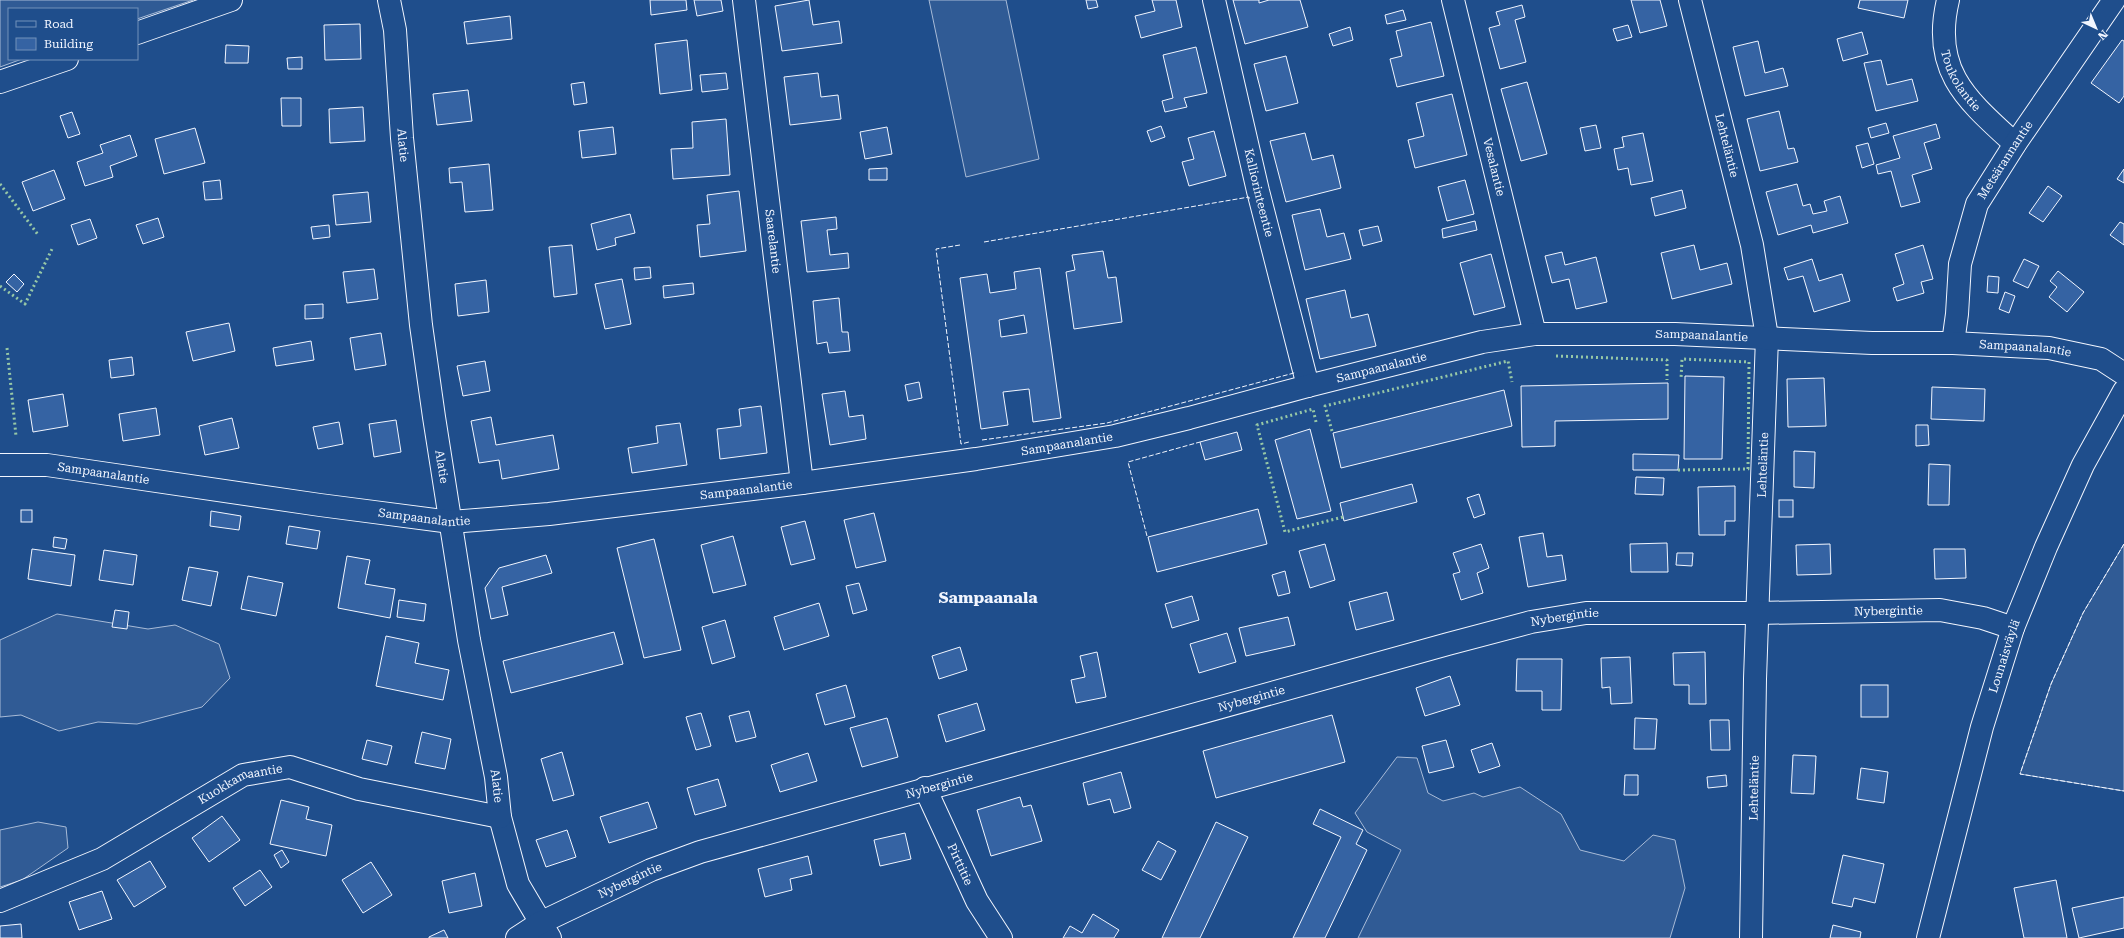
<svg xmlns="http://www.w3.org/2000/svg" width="2124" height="938" font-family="'Roboto Serif',serif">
	<rect width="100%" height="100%" fill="#1f4e8c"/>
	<g fill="#305b95" stroke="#a8bbd7">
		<path d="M0,0H193L137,19V9H9V59H22L0,67Z"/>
		<path d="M929,0H1006L1039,159L966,177Z"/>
		<path d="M2124,544V791L2020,774L2051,684L2083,613Z"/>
		<path d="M57,614L148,629L175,625L219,644L230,678L202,707L137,724L98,722L59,731L21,715L0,717V640Z"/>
		<path d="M1397,757L1417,758L1428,793L1443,801L1474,793L1483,797L1520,787L1561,814L1580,850L1624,861L1653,835L1675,840L1685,888L1670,938H1358L1401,850L1367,832L1355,813Z"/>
		<path d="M38,822L66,827L68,848L22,880L0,887V830Z"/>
	</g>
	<g fill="#3563a3" stroke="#f2f6ff" fill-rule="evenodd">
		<path d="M650,0H686L687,10L651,15Z"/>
		<path d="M694,0H721L723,11L697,16Z"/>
		<path d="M809,0L813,25L839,21L842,43L782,51L775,6Z"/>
		<path d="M1086,0H1096L1098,7L1088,9Z"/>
		<path d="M1152,0H1176L1182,27L1141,38L1135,16L1155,11Z"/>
		<path d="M1233,0H1259V3L1269,0H1300L1308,27L1245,44Z"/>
		<path d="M1631,0H1660L1667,26L1640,33Z"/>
		<path d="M1860,0H1908L1904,18L1858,8Z"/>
		<path d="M1522,5L1525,17L1515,20L1526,62L1500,69L1489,28L1500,25L1496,12Z"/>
		<path d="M1403,10L1406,20L1387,24L1385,15Z"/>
		<path d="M510,16L512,39L467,44L464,22Z"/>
		<path d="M1431,22L1444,76L1397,87L1390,59L1402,56L1396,31Z"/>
		<path d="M360,24L361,59L325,60L324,25Z"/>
		<path d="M1628,25L1632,37L1617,41L1613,29Z"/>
		<path d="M1350,27L1353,40L1333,46L1329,34Z"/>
		<path d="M1862,32L1868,54L1843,61L1837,39Z"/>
		<path d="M687,40L692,90L660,94L655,44Z"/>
		<path d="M2122,40L2124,41V96L2119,103L2091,83Z"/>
		<path d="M1758,41L1765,73L1783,68L1788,86L1745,96L1733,47Z"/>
		<path d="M226,45L249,46L248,63H225Z"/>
		<path d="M1196,47L1207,93L1184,98L1187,107L1165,112L1162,101L1173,98L1163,55Z"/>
		<path d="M1286,56L1298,103L1266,111L1254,64Z"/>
		<path d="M302,57V69H288L287,58Z"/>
		<path d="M1881,60L1887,85L1912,79L1918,101L1876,111L1864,63Z"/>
		<path d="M726,73L728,89L702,92L700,75Z"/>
		<path d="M818,73L821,97L838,95L841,119L790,125L784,77Z"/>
		<path d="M584,82L587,103L574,105L571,84Z"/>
		<path d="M1527,82L1547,154L1521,161L1501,89Z"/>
		<path d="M468,90L472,121L437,125L433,94Z"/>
		<path d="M1452,94L1467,155L1415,168L1408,140L1424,136L1416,103Z"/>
		<path d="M281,98H301V126H282Z"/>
		<path d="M363,107L365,141L330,143L329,109Z"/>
		<path d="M1779,111L1788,149L1794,148L1798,162L1760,171L1747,119Z"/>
		<path d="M72,112L80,134L68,138L60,116Z"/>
		<path d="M726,119L730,175L673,179L671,149L693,148L692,122Z"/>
		<path d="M1886,123L1889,133L1871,138L1868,128Z"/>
		<path d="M1936,124L1940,138L1924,143L1932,169L1912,175L1920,202L1901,207L1891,171L1878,174L1876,165L1900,158L1893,136Z"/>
		<path d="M1596,125L1601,148L1585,151L1580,128Z"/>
		<path d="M1161,126L1165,137L1151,142L1147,131Z"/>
		<path d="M613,127L616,154L582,158L579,131Z"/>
		<path d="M887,127L892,154L865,159L860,132Z"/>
		<path d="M195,128L205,163L164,174L155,139Z"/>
		<path d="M1214,131L1226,176L1189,186L1182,162L1194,159L1188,138Z"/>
		<path d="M1305,133L1312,160L1333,155L1341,188L1286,202L1270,141Z"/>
		<path d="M1643,133L1653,181L1631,185L1628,168L1618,170L1614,149L1624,147L1622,137Z"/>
		<path d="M130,135L137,156L110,166L113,177L85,186L77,162L103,153L100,145Z"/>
		<path d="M1868,143L1874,164L1862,168L1856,146Z"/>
		<path d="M489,164L493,210L465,212L462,182L450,183L449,168Z"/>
		<path d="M887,168V180H869V169Z"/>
		<path d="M2124,169V183L2117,179Z"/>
		<path d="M54,170L65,199L33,211L22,182Z"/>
		<path d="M220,180L222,199L205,200L203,182Z"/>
		<path d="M1465,180L1474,214L1447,221L1438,187Z"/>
		<path d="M1797,184L1803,206L1810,204L1813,214L1827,211L1824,201L1840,196L1848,223L1813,233L1811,225L1778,235L1766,192Z"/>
		<path d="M2048,186L2062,196L2043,222L2029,213Z"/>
		<path d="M1682,190L1686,208L1655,216L1651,198Z"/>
		<path d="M739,191L746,251L700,257L697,225L710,224L707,195Z"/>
		<path d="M368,192L371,222L336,225L333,195Z"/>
		<path d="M1320,209L1327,237L1344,233L1351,259L1305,270L1292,215Z"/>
		<path d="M630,214L635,233L615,238L616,245L597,250L591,224Z"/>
		<path d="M836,217L837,229L827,230L830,255L848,253L849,268L807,272L801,221Z"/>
		<path d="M158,218L164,237L143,244L136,225Z"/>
		<path d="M90,219L97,238L78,245L71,225Z"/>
		<path d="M1475,221L1477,230L1443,238L1442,229Z"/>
		<path d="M2120,222L2124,224V245L2110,235Z"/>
		<path d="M329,225L330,237L313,239L311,227Z"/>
		<path d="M1378,226L1382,241L1363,246L1359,230Z"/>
		<path d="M572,245L577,294L554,297L549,247Z"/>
		<path d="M1694,245L1700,270L1727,263L1732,284L1672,299L1661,253Z"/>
		<path d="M1923,245L1933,279L1921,282L1924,293L1897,301L1893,288L1904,284L1895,254Z"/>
		<path d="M1103,251L1108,278L1116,277L1122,322L1074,329L1066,272L1075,270L1072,255Z"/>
		<path d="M1562,252L1565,265L1596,257L1607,302L1576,309L1569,279L1552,283L1545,256Z"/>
		<path d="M1491,254L1505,307L1474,315L1460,263Z"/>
		<path d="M1812,259L1819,281L1842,274L1850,301L1814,312L1803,276L1788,280L1784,268Z"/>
		<path d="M2024,259L2039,266L2028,288L2013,281Z"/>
		<path d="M650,267L651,278L635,280L634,268Z"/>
		<path d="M1040,268L1061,418L1033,422L1029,389L1003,392L1008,425L981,429L960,278L987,274L990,293L1016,289L1014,272ZM1024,315L1027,333L1001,337L999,320Z"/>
		<path d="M374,269L378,299L347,303L343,272Z"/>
		<path d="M2058,271L2084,292L2067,312L2049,297L2057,287L2050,281Z"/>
		<path d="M14,274L24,284L17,292L6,282Z"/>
		<path d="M1988,276L1999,277L1998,293L1987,292Z"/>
		<path d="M622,279L631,324L605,329L595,284Z"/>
		<path d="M486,280L489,312L458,316L455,284Z"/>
		<path d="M693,283L694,294L664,298L663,286Z"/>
		<path d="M1345,290L1351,318L1368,314L1376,346L1320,359L1306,299Z"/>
		<path d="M2005,292L2015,296L2009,313L1999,309Z"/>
		<path d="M839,298L842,332H848L850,351L829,353L827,342L817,344L813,301Z"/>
		<path d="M323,304V318L305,319V305Z"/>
		<path d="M229,323L235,351L193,361L186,332Z"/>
		<path d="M381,333L386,365L355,370L350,338Z"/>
		<path d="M311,341L314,360L276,366L273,348Z"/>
		<path d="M132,357L134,375L111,378L109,360Z"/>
		<path d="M485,361L490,391L463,396L457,366Z"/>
		<path d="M1685,376L1724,377L1722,459H1684Z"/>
		<path d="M1824,378L1826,426L1788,427L1787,379Z"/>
		<path d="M919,382L922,398L908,401L905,385Z"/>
		<path d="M1668,383V419L1555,421V446L1522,447L1521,386Z"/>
		<path d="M1932,387L1985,389L1984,421L1931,419Z"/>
		<path d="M1504,390L1512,426L1341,468L1333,433Z"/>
		<path d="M845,391L849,417L863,415L866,439L830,445L822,394Z"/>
		<path d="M63,394L68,426L33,432L28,400Z"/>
		<path d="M761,406L767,453L720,459L717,429L741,426L739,409Z"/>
		<path d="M156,408L160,435L123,441L119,414Z"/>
		<path d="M491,417L496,445L553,435L559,469L502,479L499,460L479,463L471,421Z"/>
		<path d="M232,418L239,448L205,455L199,426Z"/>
		<path d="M396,420L401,452L374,457L369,424Z"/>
		<path d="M339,422L343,444L318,449L313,427Z"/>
		<path d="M680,423L687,465L632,473L628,448L658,443L656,426Z"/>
		<path d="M1916,425H1928L1929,445L1916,446Z"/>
		<path d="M1310,429L1331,511L1297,519L1275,440Z"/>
		<path d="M1237,432L1242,450L1205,460L1200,442Z"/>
		<path d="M1794,451L1815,452L1814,488L1794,487Z"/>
		<path d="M1633,454L1679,455L1678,470H1633Z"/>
		<path d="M1929,464L1950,465L1949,505H1928Z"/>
		<path d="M1636,477L1664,478L1663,495L1635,494Z"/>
		<path d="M1412,484L1417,502L1344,521L1340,503Z"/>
		<path d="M1735,486V521H1725V535H1699L1698,487Z"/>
		<path d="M1479,494L1485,514L1474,518L1467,498Z"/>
		<rect x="1779" y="500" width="14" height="17"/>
		<path d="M1258,509L1267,544L1157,572L1148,537Z"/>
		<rect x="21" y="510" width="11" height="12"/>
		<path d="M211,511L241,516L239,530L210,526Z"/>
		<path d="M874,513L886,561L856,568L844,520Z"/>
		<path d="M805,521L815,559L791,565L781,527Z"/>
		<path d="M289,526L320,531L317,549L286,544Z"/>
		<path d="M1543,533L1547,557L1562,555L1566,580L1528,587L1519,537Z"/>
		<path d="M733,536L746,585L713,593L701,545Z"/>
		<path d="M54,537L67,539L65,549L53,547Z"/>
		<path d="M654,539L681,650L644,658L617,548Z"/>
		<path d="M1667,543L1668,572H1631L1630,544Z"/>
		<path d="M1325,544L1335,580L1310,588L1299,551Z"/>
		<path d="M1481,544L1489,568L1477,573L1483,593L1461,600L1453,574L1460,572L1453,553Z"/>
		<path d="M1830,544L1831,574L1797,575L1796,545Z"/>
		<path d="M32,549L75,555L71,586L28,579Z"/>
		<path d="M1934,549H1965L1966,578L1935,579Z"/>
		<path d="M104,550L137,555L133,585L99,580Z"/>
		<path d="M1677,553H1693L1692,566L1676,565Z"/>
		<path d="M546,555L552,573L502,587L508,615L491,619L485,588L499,568Z"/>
		<path d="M347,556L370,560L365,584L395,589L390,618L338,608Z"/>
		<path d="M189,567L218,572L211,606L182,600Z"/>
		<path d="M1285,571L1290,593L1278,596L1272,575Z"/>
		<path d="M248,576L283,583L276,616L241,609Z"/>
		<path d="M859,583L867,610L853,614L846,586Z"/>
		<path d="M1387,592L1394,620L1356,630L1349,602Z"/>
		<path d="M1192,596L1199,620L1172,628L1165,604Z"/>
		<path d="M399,600L426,604L424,621L397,617Z"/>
		<path d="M819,603L829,636L784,650L774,617Z"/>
		<path d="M115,610L129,612L127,629L112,627Z"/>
		<path d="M1288,617L1295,645L1246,656L1239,628Z"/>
		<path d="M725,620L735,657L712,664L702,627Z"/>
		<path d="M614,632L623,664L511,693L503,661Z"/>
		<path d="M1227,633L1236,662L1199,673L1190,644Z"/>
		<path d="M386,636L419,643L415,663L449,670L443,700L376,686Z"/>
		<path d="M960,647L967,670L939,679L932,656Z"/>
		<path d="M1097,652L1106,697L1076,703L1071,680L1085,677L1080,656Z"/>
		<path d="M1705,652L1706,704H1689V685H1674L1673,653Z"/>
		<path d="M1630,657L1632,703L1611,704L1610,687L1602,688L1601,658Z"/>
		<path d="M1517,659H1562L1561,710H1542V691H1516Z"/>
		<path d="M1450,676L1460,705L1425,716L1416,688Z"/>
		<path d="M846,685L855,717L825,725L816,694Z"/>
		<rect x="1861" y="685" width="27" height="32"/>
		<path d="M977,703L985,730L946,742L938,715Z"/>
		<path d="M749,711L756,737L736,742L729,716Z"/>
		<path d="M701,713L711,746L696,750L686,717Z"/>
		<path d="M1332,715L1345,762L1216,798L1203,751Z"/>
		<path d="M887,718L898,757L862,767L850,728Z"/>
		<path d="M1635,718L1657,719L1655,749H1634Z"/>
		<path d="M1710,720H1729L1730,750H1711Z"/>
		<path d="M422,732L451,739L445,769L415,763Z"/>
		<path d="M367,740L392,746L387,765L362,759Z"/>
		<path d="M1446,740L1454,767L1429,773L1422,746Z"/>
		<path d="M1492,743L1500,766L1479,773L1471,750Z"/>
		<path d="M562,752L574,795L553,801L541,759Z"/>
		<path d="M808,753L817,781L780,792L771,765Z"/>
		<path d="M1793,755L1816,756L1814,794L1791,793Z"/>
		<path d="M1861,768L1888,772L1884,803L1857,799Z"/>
		<path d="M1121,772L1131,808L1114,813L1110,799L1088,805L1083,783Z"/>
		<path d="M1625,775H1638V795H1624Z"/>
		<path d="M1726,775L1727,786L1708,788L1707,777Z"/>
		<path d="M718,779L726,806L695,815L687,788Z"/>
		<path d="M1020,797L1023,807L1031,805L1042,841L991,856L977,810Z"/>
		<path d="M281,800L309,807L306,819L332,825L326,856L270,844Z"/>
		<path d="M648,802L657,828L609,843L600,817Z"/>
		<path d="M1320,809L1363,830L1356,844L1367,850L1325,938H1293L1341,837L1313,824Z"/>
		<path d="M222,816L240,840L209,862L192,838Z"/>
		<path d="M1216,822L1248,837L1200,938H1162Z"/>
		<path d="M567,830L576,857L546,867L536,840Z"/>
		<path d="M905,833L911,859L880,866L874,840Z"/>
		<path d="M1158,841L1176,851L1161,880L1142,870Z"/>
		<path d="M282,850L289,862L281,868L274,855Z"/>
		<path d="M1843,855L1884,864L1875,903L1854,898L1852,907L1832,903Z"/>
		<path d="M808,856L812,874L790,879L792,890L765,897L758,869Z"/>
		<path d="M150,861L166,887L134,907L117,880Z"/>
		<path d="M371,862L392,895L363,913L342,880Z"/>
		<path d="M260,870L272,887L245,906L233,888Z"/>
		<path d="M475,873L482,906L449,913L442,881Z"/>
		<path d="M2056,880L2067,938H2024L2014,888Z"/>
		<path d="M102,891L112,919L79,930L69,902Z"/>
		<path d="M2124,897V928L2079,938L2072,908Z"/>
		<path d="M1093,914L1119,930L1114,938H1063L1070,926L1082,933Z"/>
		<path d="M21,924L22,938H0V926Z"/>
		<path d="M1833,925L1861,932L1860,938H1830Z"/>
		<path d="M444,930L448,938H429V937Z"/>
	</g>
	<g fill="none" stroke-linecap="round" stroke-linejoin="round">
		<g stroke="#f2f6ff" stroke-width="24">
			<g id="minor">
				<path id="s1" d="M389,0L395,30L402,138L421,325L434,417L469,640L496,777L500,817L518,884L550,938"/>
				<path id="s2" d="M744,0L802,483"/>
				<path id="s3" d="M1214,0L1258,191L1308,386"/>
				<path id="s4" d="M1453,0L1535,334"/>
				<path id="s5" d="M1690,0L1752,245L1767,337L1755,679L1751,938"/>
				<path id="s6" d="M1948,0C1931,71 1967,100 2015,144"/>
				<path d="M137,33L231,0"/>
				<path d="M0,82L67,59"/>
				<path id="s7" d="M1953,343L1957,314L1960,264L1977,204L2015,144L2114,0"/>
				<path id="s8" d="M0,465H47L320,505L451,522L549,514L802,483L976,459L1115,436L1189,418L1308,386L1482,342L1535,334H1675L1872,343H1953L2049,348L2101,359L2124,374"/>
				<path id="s9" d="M925,788L977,901L1001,938"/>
				<path id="s10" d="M0,901L102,859L243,775L290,767L359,789L500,817"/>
				<path id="s11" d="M517,938L540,923L651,870L700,852L1448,644L1531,622L1586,613H1757L1940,610L1983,618L2013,628"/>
				<path id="s12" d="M1928,938L1982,727L2013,628L2046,547L2083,465L2124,391"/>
			</g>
		</g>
		<use href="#minor" stroke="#1f4e8c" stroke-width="22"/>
		<g stroke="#97c8a6" stroke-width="3" stroke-dasharray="2 3" stroke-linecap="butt">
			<path d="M0,184L39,236"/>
			<path d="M0,286L25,304L52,249"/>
			<path d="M7,348L16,436"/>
			<path d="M1556,356L1667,360V380"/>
			<path d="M1316,422L1313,409L1257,425L1285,532L1343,517"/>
			<path d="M1332,431L1325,406L1508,361L1512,382"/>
			<path d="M1678,470L1748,469L1749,362L1682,359L1681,379"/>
		</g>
		<g stroke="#f2f6ff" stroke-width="1" stroke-dasharray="5 2" stroke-linecap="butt">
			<path d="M984,242L1249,197V200"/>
			<path d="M960,245L936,249L961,444L969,442"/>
			<path d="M982,440L1107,423L1294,373V371"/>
			<path d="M1147,536L1128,462L1200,442"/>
			<path d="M2124,544L2083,613L2051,684L2020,774L2124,791"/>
		</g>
	</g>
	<g text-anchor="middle" stroke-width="3" stroke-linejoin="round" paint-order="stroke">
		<g font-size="12" fill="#f2f6ff" stroke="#1f4e8c">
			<text dy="4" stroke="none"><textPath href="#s6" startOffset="85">Toukolantie</textPath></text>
			<text dy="4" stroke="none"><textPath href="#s1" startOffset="146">Alatie</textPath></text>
			<text dy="4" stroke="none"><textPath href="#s5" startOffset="150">Lehteläntie</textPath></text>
			<text dy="4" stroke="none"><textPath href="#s7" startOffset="194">Metsärannantie</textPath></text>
			<text dy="4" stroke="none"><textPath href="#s4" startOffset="172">Vesalantie</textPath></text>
			<text dy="4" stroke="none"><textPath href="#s3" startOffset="198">Kalliorinteentie</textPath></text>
			<text dy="4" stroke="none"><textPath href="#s2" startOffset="243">Saarelantie</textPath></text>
			<text dy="4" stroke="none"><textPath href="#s8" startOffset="1724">Sampaanalantie</textPath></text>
			<text dy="4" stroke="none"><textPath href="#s8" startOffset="2048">Sampaanalantie</textPath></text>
			<text dy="4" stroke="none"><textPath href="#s8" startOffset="1400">Sampaanalantie</textPath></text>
			<text dy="4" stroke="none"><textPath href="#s8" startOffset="1076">Sampaanalantie</textPath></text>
			<text transform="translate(1763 465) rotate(-88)" y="4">Lehteläntie</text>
			<text dy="4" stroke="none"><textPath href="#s1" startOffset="470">Alatie</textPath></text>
			<text dy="4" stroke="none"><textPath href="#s8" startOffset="104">Sampaanalantie</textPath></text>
			<text dy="4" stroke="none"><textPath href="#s8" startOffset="752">Sampaanalantie</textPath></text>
			<text dy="4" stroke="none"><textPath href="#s8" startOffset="428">Sampaanalantie</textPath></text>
			<text dy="4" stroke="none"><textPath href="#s11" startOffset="1423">Nybergintie</textPath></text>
			<text dy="4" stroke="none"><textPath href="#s11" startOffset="1099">Nybergintie</textPath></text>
			<text dy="4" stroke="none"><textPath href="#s12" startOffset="292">Lounaisväylä</textPath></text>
			<text dy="4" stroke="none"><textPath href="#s11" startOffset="775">Nybergintie</textPath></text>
			<text dy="4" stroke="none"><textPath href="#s11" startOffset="451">Nybergintie</textPath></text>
			<text dy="4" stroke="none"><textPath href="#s10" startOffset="269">Kuokkamaantie</textPath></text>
			<text dy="4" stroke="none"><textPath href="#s1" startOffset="794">Alatie</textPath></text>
			<text transform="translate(1754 788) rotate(-89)" y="4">Lehteläntie</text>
			<text dy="4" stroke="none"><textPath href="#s9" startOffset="84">Pirttitie</textPath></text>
			<text dy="4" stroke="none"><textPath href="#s11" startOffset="127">Nybergintie</textPath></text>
		</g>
		<g font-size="16" font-weight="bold" fill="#f2f6ff" stroke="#1f4e8c">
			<text x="988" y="603">Sampaanala</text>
		</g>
	</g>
	<rect x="8" y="8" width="130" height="52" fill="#1f4e8c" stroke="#7391ba"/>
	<rect x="16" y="21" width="20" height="6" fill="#1f4e8c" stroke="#7391ba"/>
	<text x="44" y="28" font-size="12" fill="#f2f6ff">Road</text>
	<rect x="16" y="38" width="20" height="12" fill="#3563a3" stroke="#7391ba"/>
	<text x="44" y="48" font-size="12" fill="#f2f6ff">Building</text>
	<g transform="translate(2096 28) rotate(136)" stroke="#1f4e8c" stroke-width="3" paint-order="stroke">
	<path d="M0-3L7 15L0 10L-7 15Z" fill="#f2f6ff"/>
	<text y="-6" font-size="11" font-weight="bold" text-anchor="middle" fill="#f2f6ff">N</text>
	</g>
</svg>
